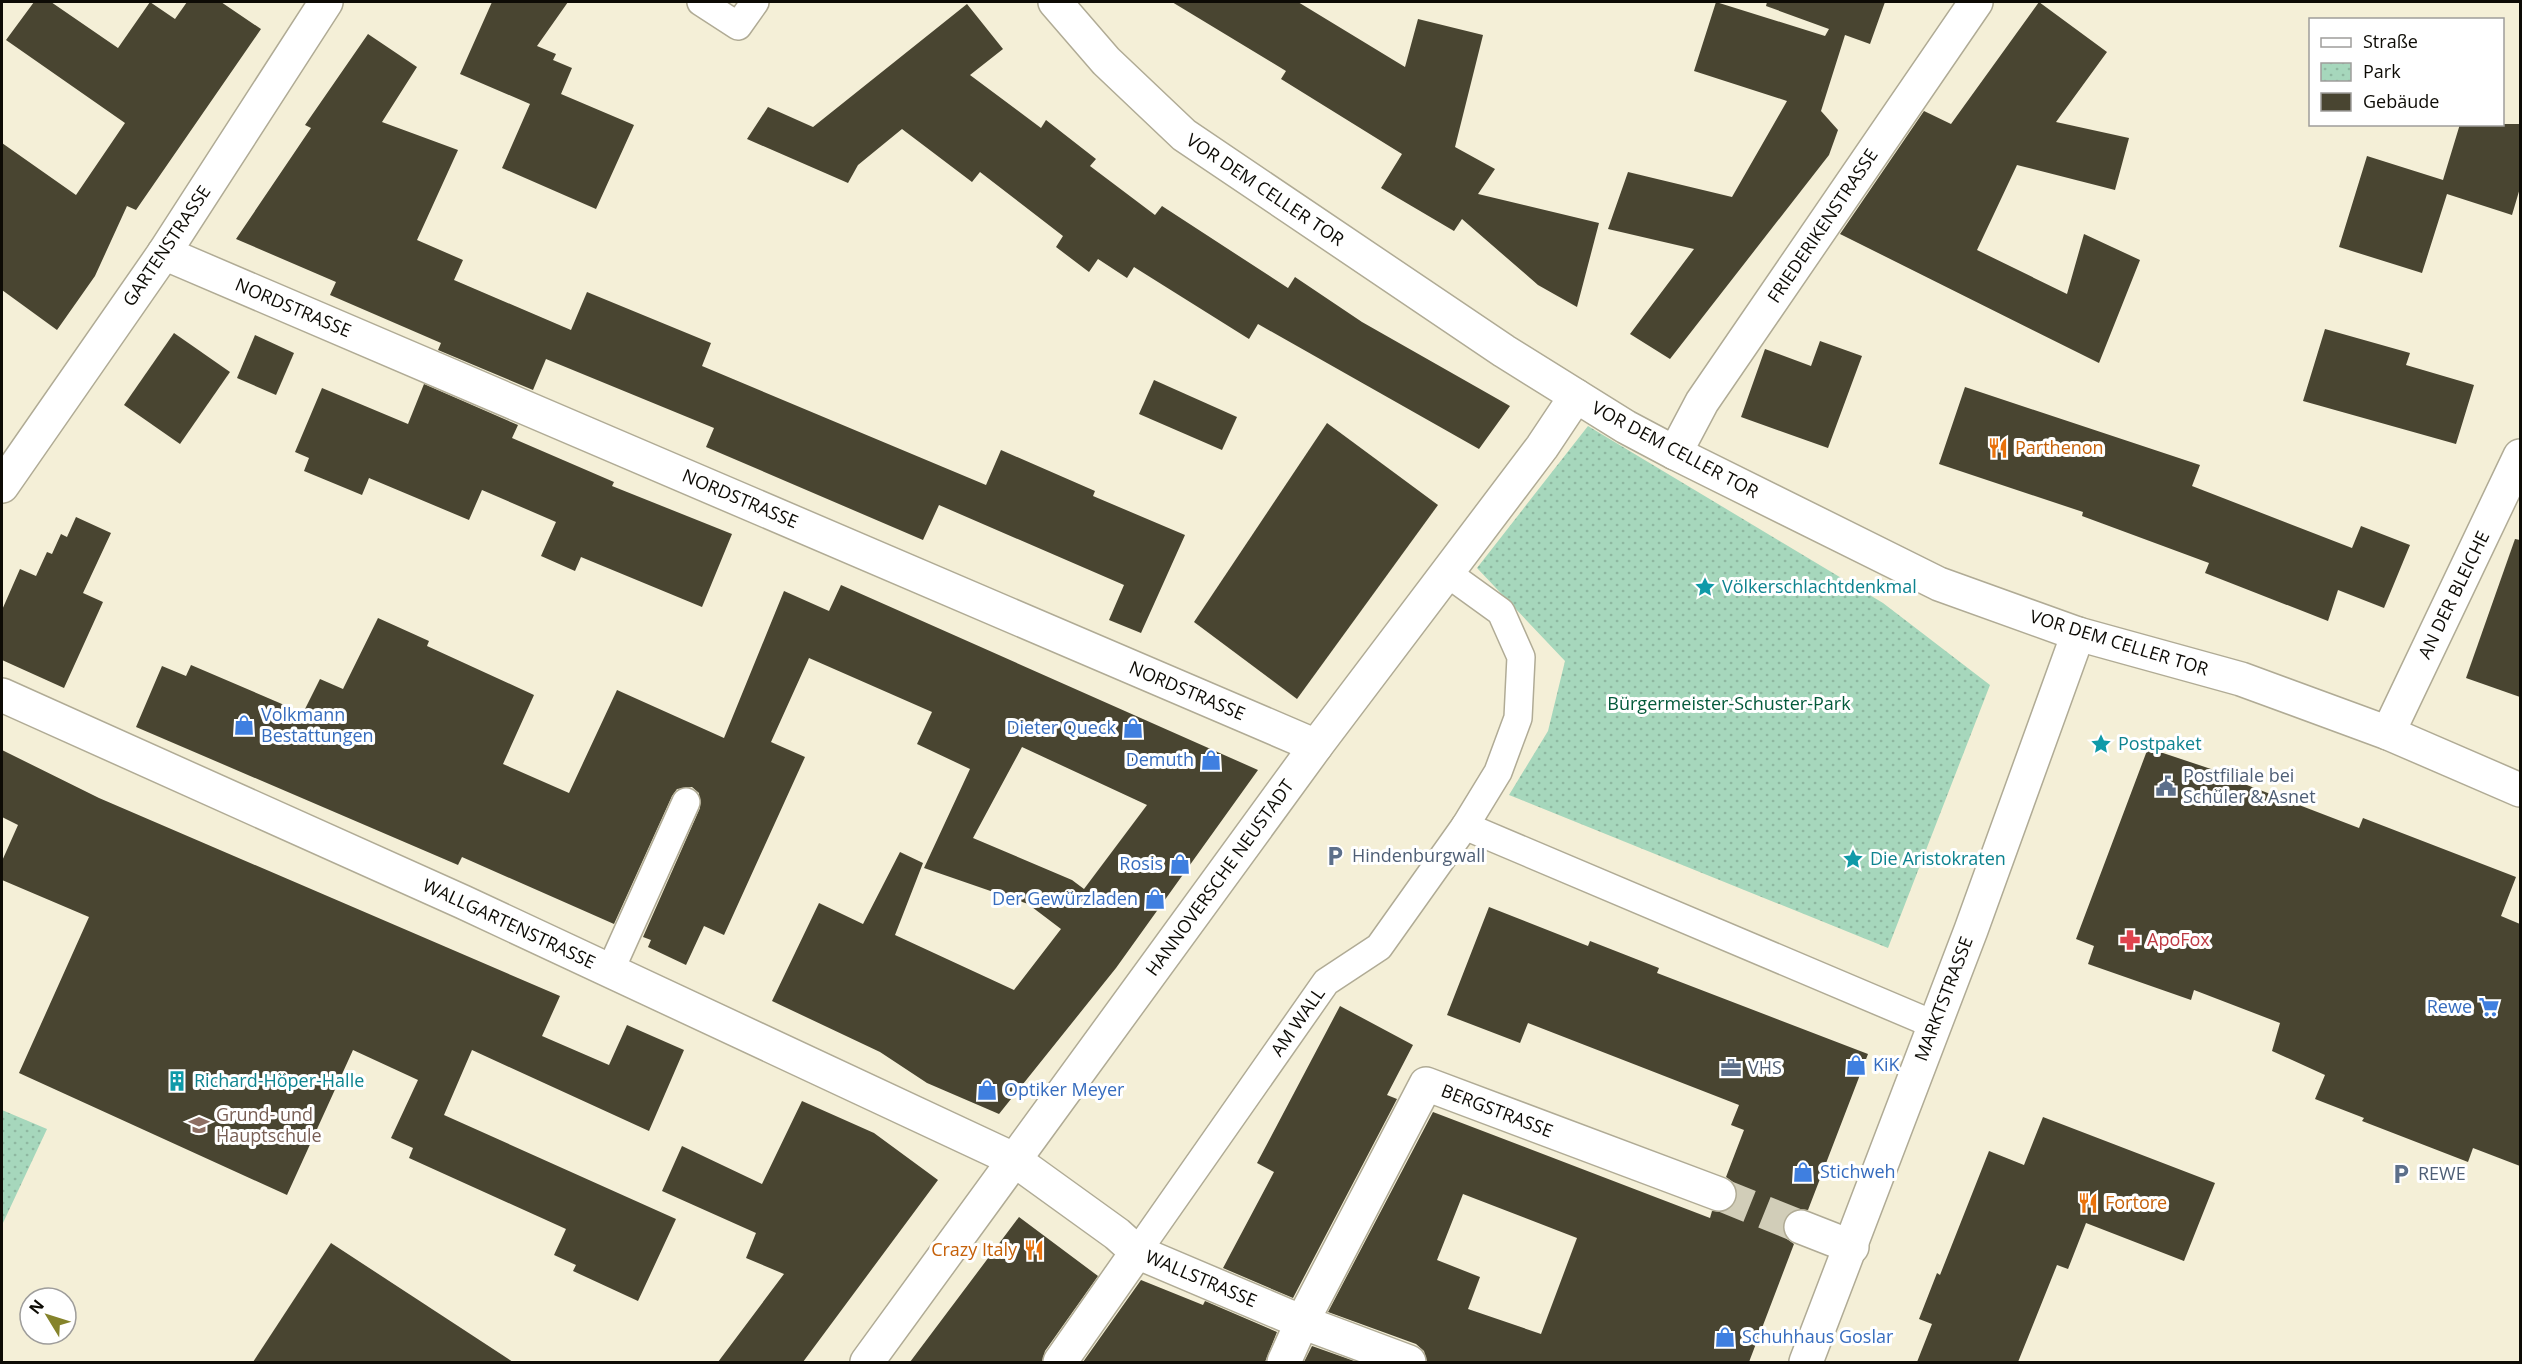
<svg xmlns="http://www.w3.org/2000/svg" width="2522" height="1364" font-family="'Open Sans',sans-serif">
	<defs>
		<pattern id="park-dots" width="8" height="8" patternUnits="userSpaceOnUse" patternTransform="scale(1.5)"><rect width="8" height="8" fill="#a6d7bc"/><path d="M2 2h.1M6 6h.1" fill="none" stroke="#8eb7a0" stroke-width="1.8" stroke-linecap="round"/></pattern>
	</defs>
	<rect width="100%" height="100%" fill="#f4efd7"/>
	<g fill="url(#park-dots)">
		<path d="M1588,426L1883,603L1990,685L1888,948L1509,795L1548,731L1565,661L1477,568Z"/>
		<path d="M2,1110L47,1129L2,1225Z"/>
	</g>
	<g fill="#494531" fill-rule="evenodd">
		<path d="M34,2H51L118,48L150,2L175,19L187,2H221L261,29L136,210L127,206L95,276L57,330L2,290V143L76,195L125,123L6,40Z"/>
		<path d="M492,2H568L537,46L556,54L553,60L572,68L561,94L634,125L596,209L502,168L530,104L460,74Z"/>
		<path d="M1172,2H1298L1405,67L1418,19L1483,35L1455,147L1495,169L1478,194L1599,223L1577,307L1538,285L1462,219L1454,231L1381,188L1402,154L1281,79L1286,71Z"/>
		<path d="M1716,2L1825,36L1829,29L1766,6L1767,2H1885L1870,44L1845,35L1821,111L1838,130L1829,155L1670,359L1630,334L1694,249L1608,229L1628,172L1732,197L1787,101L1694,71Z"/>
		<path d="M2039,2L2107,52L2056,122L2129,138L2115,190L2017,165L1977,250L2067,294L2084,234L2140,260L2099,363L1840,234L1924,111L1951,124Z"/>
		<path d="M967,4L1003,49L970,75L1041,128L1046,120L1096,159L1090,166L1155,215L1162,206L1288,288L1295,277L1362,322L1510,406L1479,449L1258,324L1249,339L1134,267L1127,278L1098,259L1089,272L1056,247L1063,236L980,172L972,182L902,129L858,165L848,183L747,139L768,107L813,127Z"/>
		<path d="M368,34L417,67L382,122L458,150L417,240L463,260L454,280L571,330L587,292L711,343L702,366L986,485L1001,450L1095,491L1093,496L1185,535L1141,633L1109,620L1124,585L939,505L923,540L706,447L714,428L546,359L533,390L438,350L441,343L330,295L336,282L236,239L311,128L305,125Z"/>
		<path d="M2460,124H2520V188L2512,215L2447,194L2422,273L2339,247L2367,156L2443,180Z"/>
		<path d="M2325,329L2410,353L2406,365L2474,385L2456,444L2303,401Z"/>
		<path d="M174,333L230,372L180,444L124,405Z"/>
		<path d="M255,335L294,353L276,395L237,378Z"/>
		<path d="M1820,341L1862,356L1828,448L1741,417L1765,349L1811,366Z"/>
		<path d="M1154,380L1237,417L1222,450L1139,414Z"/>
		<path d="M424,384L518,425L512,438L614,482L612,486L732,534L702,607L581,557L575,571L541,556L556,522L482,490L469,520L369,478L362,495L304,471L309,458L295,452L322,388L408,424Z"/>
		<path d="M1965,387L2200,465L2192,486L2352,548L2361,526L2410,545L2384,608L2338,590L2328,621L2205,573L2209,563L2082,516L2083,512L1939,464Z"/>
		<path d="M1327,423L1438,505L1297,699L1194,622Z"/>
		<path d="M76,517L111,533L83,593L103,602L64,688L2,660V610L20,569L36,576L47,552L52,554L61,534L67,537Z"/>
		<path d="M2515,539L2520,540V697L2466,678Z"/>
		<path d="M841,585L1258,770L1116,968L999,1114L927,1083L880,1052L772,1001L819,903L863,924L900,852L923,863L895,935L1014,990L1061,929L1028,904L924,868L970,769L917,744L932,712L809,658L771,742L805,757L724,935L704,926L686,965L648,947L651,940L643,937L700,808L699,793L692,787L677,789L672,796L614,924L462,857L458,865L136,727L162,666L186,676L191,665L303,713L320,679L343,689L378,618L429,641L427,646L534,695L503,764L569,793L617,690L724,738L784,591L829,611ZM1022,747L1147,805L1084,889L1072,880L973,838Z"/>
		<path d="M2148,748L2214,770L2213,772L2359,828L2363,818L2516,877L2501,916L2520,924V1166L2473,1148L2468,1162L2362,1121L2364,1118L2315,1099L2325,1075L2272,1051L2280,1023L2194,990L2191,1000L2088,964L2094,946L2076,939Z"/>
		<path d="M2,750L99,798L560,996L542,1036L609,1065L627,1025L684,1050L649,1131L472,1050L444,1115L676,1219L638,1301L573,1271L576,1265L554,1255L566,1229L409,1158L413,1148L391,1138L418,1080L353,1050L287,1195L19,1073L89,917L2,880V861L18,825L2,817Z"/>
		<path d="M1489,907L1588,946L1590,941L1659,968L1657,973L1868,1054L1808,1210L1798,1209L1789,1213L1784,1220L1783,1230L1787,1239L1794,1244L1749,1362H1427L1424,1351L1416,1344L1328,1312L1433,1112L1710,1218L1712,1211L1723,1212L1731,1208L1736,1201L1737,1190L1733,1182L1726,1177L1744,1130L1731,1125L1739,1105L1528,1023L1520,1043L1447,1015ZM1463,1194L1577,1238L1541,1334L1468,1309L1480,1277L1437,1260Z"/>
		<path d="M1340,1006L1413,1045L1387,1095L1397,1099L1293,1298L1223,1268L1274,1172L1257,1163Z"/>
		<path d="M802,1101L874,1133L938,1180L803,1362H718L784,1274L746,1258L756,1233L662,1191L682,1146L762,1184Z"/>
		<path d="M2043,1117L2215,1183L2184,1261L2086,1223L2068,1269L2057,1265L2018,1362H1917L1932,1324L1919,1319L1937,1273L1940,1275L1989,1151L2024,1165Z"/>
		<path d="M1019,1217L1098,1276L1045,1351L1042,1362H910Z"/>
		<path d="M331,1243L513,1362H253Z"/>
		<path d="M1141,1280L1203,1305L1205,1301L1277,1332L1265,1362H1083Z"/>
		<path d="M1312,1346L1357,1362H1304Z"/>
	</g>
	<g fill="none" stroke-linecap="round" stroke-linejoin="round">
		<path stroke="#d1cdb8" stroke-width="33" stroke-dasharray="33 16" stroke-linecap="butt" d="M1719,1194L1801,1227"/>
		<g stroke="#b0ab95" stroke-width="30">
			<g id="lane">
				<path d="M701,2L738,26L755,2"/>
				<path d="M1465,826L1935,1025"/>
				<path d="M610,971L686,802"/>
				<path d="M1137,1252L1326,982L1379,947L1465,826L1498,772L1518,718L1521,657L1501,612L1447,573"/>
			</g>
		</g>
		<g stroke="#b0ab95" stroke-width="36">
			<g id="street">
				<path d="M164,253L1316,746"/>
				<path d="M1675,453L1702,402L1976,2"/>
				<path d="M2,486L164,253L326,2"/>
				<path d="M2,695L463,902L1013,1159L1117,1234L1137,1252L1302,1322L1409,1362"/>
				<path d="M2388,733L2520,456"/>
				<path d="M1801,1227L1852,1247"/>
				<path d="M867,1362L1316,746L1542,447L1576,396"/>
				<path d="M1060,1362L1137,1252"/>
				<path d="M1284,1362L1302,1322L1426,1084L1719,1194"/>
				<path d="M1806,1362L1971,930L2078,634"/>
			</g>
		</g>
		<g stroke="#b0ab95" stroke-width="36">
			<path id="secondary" d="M1055,2L1106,61L1184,135L1504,351L1626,427L1675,453L1939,584L2078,634L2241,679L2388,733L2520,790"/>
		</g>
		<use href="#lane" stroke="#fff" stroke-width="27"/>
		<use href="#street" stroke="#fff" stroke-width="33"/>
		<use href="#secondary" stroke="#fff" stroke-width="33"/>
	</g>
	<defs>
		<g id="restaurant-bare" transform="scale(1.62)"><path d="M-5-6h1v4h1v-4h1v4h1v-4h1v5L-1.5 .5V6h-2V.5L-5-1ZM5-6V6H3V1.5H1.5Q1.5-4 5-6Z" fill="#e8710a" stroke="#fff" stroke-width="2.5" paint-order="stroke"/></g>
		<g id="sight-bare" transform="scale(1.62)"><path d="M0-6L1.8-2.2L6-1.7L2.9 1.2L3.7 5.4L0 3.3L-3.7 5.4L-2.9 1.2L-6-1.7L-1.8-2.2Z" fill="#0f9aa8" stroke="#fff" stroke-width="2.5" paint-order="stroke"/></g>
		<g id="shop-bare" transform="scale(1.62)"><path d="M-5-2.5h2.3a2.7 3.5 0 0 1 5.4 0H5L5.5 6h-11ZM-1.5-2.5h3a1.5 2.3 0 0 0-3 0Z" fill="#3f7fe0" stroke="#fff" stroke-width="2.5" paint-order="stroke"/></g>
		<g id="civic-bare" transform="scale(1.62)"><path d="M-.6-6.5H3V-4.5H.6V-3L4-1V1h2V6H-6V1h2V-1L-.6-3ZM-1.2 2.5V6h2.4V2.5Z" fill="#5c6f8a" stroke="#fff" stroke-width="2.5" paint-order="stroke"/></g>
		<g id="parking-bare" transform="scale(1.62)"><path d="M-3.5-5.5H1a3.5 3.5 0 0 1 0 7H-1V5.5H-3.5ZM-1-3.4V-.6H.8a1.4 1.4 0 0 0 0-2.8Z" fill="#5c6f8a" stroke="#fff" stroke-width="2.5" paint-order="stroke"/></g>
		<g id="pharmacy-bare" transform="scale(1.62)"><path d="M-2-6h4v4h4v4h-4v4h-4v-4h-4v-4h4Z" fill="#e0444e" stroke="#fff" stroke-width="2.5" paint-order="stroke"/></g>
		<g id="supermarket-bare" transform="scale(1.62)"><path d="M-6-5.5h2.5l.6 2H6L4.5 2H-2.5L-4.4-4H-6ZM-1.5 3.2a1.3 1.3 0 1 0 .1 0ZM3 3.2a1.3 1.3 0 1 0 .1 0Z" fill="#3f7fe0" stroke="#fff" stroke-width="2.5" paint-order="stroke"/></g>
		<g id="office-bare" transform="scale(1.62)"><path d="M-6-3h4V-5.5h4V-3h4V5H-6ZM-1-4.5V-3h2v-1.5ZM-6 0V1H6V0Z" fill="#5c6f8a" stroke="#fff" stroke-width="2.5" paint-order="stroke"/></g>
		<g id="building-bare" transform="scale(1.62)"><path d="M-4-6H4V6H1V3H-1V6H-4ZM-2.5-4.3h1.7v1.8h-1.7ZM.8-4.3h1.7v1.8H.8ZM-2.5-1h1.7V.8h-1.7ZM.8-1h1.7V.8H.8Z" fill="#0f9aa8" stroke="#fff" stroke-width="2.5" paint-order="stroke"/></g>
		<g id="school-bare" transform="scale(1.62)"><path d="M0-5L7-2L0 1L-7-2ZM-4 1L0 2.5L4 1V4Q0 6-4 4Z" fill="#8d6e63" stroke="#fff" stroke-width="2.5" paint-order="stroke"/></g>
	</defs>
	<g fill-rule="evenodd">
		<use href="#restaurant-bare" x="1998" y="448"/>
		<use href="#sight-bare" x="1705" y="587"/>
		<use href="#shop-bare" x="244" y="725"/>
		<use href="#shop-bare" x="1133" y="728"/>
		<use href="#sight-bare" x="2101" y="744"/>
		<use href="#shop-bare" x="1211" y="760"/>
		<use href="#civic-bare" x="2166" y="786"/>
		<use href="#parking-bare" x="1335" y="856"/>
		<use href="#sight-bare" x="1853" y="859"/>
		<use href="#shop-bare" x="1180" y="864"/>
		<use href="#shop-bare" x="1155" y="899"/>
		<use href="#pharmacy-bare" x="2130" y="940"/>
		<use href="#supermarket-bare" x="2489" y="1007"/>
		<use href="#shop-bare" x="1856" y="1065"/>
		<use href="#office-bare" x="1731" y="1068"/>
		<use href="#building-bare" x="177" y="1081"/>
		<use href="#shop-bare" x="987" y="1090"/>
		<use href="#school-bare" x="199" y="1125"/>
		<use href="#shop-bare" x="1803" y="1172"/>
		<use href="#parking-bare" x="2401" y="1174"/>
		<use href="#restaurant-bare" x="2088" y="1203"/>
		<use href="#restaurant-bare" x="1034" y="1250"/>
		<use href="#shop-bare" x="1725" y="1337"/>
	</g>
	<g text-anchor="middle" stroke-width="6" stroke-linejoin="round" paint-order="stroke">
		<g font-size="18" fill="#0d0b05" stroke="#fff">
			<text transform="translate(1265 190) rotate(34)" y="6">VOR DEM CELLER TOR</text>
			<text transform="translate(1823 226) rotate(-56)" y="6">FRIEDERIKENSTRASSE</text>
			<text transform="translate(167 246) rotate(-56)" y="6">GARTENSTRASSE</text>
			<text transform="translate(293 308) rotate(23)" y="6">NORDSTRASSE</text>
			<text transform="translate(1675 450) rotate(28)" y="6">VOR DEM CELLER TOR</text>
			<text transform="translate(740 499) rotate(23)" y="6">NORDSTRASSE</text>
			<text transform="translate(2454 595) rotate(-64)" y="6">AN DER BLEICHE</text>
			<text transform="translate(2119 643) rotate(17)" y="6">VOR DEM CELLER TOR</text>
			<text transform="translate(1187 691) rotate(23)" y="6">NORDSTRASSE</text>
			<text transform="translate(1220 878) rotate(-54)" y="6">HANNOVERSCHE NEUSTADT</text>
			<text transform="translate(509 924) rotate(25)" y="6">WALLGARTENSTRASSE</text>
			<text transform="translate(1944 999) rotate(-69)" y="6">MARKTSTRASSE</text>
			<text transform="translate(1298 1022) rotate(-55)" y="6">AM WALL</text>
			<text transform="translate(1497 1111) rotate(21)" y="6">BERGSTRASSE</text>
			<text transform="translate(1201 1279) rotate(23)" y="6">WALLSTRASSE</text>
		</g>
		<g font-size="18" fill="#c56008" stroke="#fff" text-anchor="start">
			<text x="2015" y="454">Parthenon</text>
			<text x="2105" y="1209">Fortore</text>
			<text x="1017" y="1256" text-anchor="end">Crazy Italy</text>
		</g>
		<g font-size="18" fill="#0d838f" stroke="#fff" text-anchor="start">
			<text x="1722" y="593">Völkerschlachtdenkmal</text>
			<text x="2118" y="750">Postpaket</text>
			<text x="1870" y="865">Die Aristokraten</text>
			<text x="194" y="1087">Richard-Höper-Halle</text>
		</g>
		<g font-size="18" fill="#035a3a" stroke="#fff">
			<text x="1729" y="710">Bürgermeister-Schuster-Park</text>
		</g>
		<g font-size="18" fill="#366cbe" stroke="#fff" text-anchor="start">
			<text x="261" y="721">Volkmann<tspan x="261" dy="21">Bestattungen</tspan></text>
			<text x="1116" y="734" text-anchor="end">Dieter Queck</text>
			<text x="1194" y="766" text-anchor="end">Demuth</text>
			<text x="1163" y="870" text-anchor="end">Rosis</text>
			<text x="1138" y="905" text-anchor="end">Der Gewürzladen</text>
			<text x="2472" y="1013" text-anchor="end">Rewe</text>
			<text x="1873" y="1071">KiK</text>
			<text x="1004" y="1096">Optiker Meyer</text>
			<text x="1820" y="1178">Stichweh</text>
			<text x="1742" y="1343">Schuhhaus Goslar</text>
		</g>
		<g font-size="18" fill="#4e5e75" stroke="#fff" text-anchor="start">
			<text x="2183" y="782">Postfiliale bei<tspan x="2183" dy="21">Schüler &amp; Asnet</tspan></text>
			<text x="1352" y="862">Hindenburgwall</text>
			<text x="1748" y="1074">VHS</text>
			<text x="2418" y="1180">REWE</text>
		</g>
		<g font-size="18" fill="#be3a42" stroke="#fff" text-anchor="start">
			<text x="2147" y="946">ApoFox</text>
		</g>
		<g font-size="18" fill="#785e54" stroke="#fff" text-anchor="start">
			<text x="216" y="1121">Grund- und<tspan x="216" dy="21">Hauptschule</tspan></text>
		</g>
	</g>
	<rect width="2522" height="1364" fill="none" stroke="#0d0b05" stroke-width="6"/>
	<rect x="2309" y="18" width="195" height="108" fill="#ffffff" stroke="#9e9d9b" stroke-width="1.5"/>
	<rect x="2321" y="38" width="30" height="9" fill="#ffffff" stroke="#9e9d9b" stroke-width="1.5"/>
	<text x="2363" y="48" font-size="18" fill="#0d0b05">Straße</text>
	<rect x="2321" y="63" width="30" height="18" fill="url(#park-dots)" stroke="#9e9d9b" stroke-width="1.5"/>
	<text x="2363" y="78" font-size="18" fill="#0d0b05">Park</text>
	<rect x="2321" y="93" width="30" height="18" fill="#494531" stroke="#9e9d9b" stroke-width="1.5"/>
	<text x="2363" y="108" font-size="18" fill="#0d0b05">Gebäude</text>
	<g transform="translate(48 1316) rotate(308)"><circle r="28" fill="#ffffff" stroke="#9e9d9b" stroke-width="1.5"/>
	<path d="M0-4.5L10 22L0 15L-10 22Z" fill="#85832b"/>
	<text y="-9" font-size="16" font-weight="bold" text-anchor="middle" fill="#0d0b05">N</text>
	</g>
</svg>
